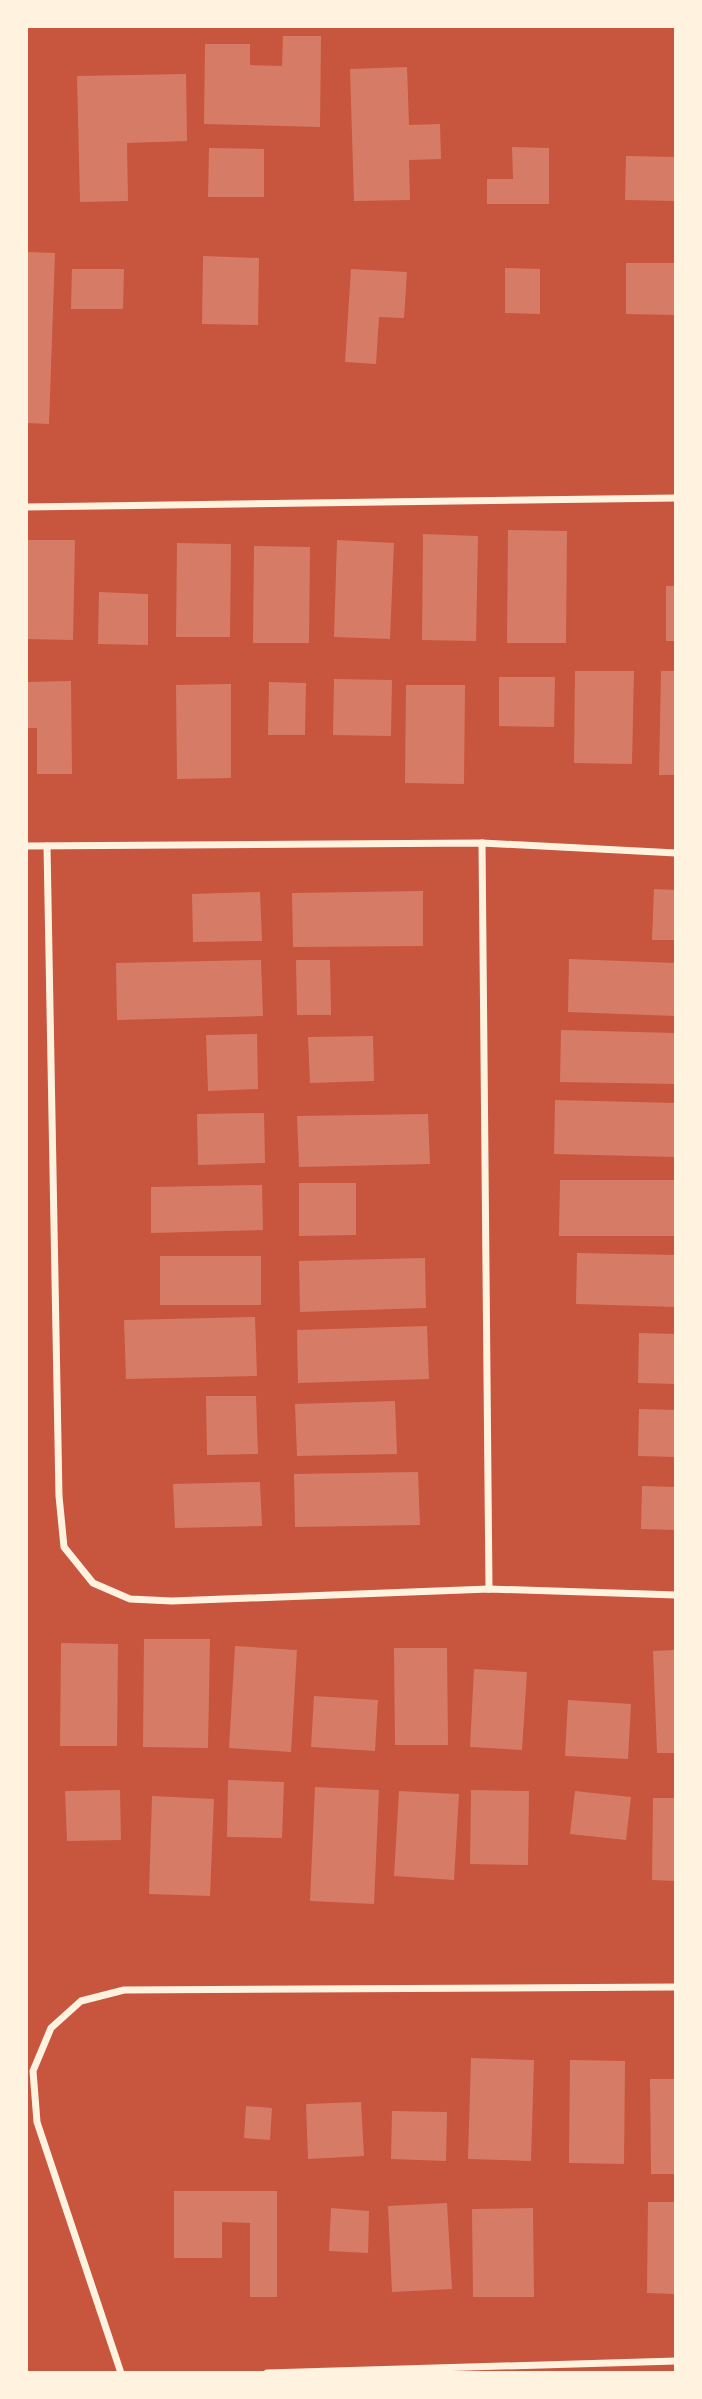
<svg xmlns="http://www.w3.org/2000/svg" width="702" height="2399" font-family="Inter,sans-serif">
	<rect width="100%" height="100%" fill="#c8553d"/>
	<g fill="#d67c66">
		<path d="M283,36H321L320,127L204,124L205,44H250V65L282,66Z"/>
		<path d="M407,67L409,125L440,124L441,159L409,160L410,200L354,201L350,69Z"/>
		<path d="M186,74L187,141L127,143L128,201L80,202L77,76Z"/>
		<path d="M512,147L549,148V204H487V179H513Z"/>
		<path d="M209,148L264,149V197H208Z"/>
		<path d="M626,156L676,157V201L625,200Z"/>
		<path d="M26,252L55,253L49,424L26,423Z"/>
		<path d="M203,256L259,258L258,325L202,324Z"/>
		<path d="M626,263H676V315L626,314Z"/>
		<path d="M505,268L540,269V314L505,313Z"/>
		<path d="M72,269H124L123,309H71Z"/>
		<path d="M351,269L407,272L404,318L379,317L376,364L345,362Z"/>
		<path d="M508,530L567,531L566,643H507Z"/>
		<path d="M423,534L478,536L476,641L422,640Z"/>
		<path d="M26,540H75L73,640L26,639Z"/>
		<path d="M337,540L394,543L390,639L334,637Z"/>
		<path d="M177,543L231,544L230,637H176Z"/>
		<path d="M254,546L310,547L309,643H253Z"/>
		<rect x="666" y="586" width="10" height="55"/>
		<path d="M99,592L148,594V645L98,644Z"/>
		<path d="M575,671H634L632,764L574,763Z"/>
		<path d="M661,671H676V775H659Z"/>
		<path d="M499,677H555L554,727L499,726Z"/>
		<path d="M334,679L392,680L391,736L333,735Z"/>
		<path d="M71,681L72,774H37V728H26V682Z"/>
		<path d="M269,682L306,683L305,735H268Z"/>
		<path d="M231,684V778L177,779L176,685Z"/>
		<path d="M406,685H465L464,784L405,783Z"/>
		<path d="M654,889L676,890V940H652Z"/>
		<path d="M423,891V946L293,947L292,893Z"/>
		<path d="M260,892L262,941L193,942L192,894Z"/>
		<path d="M569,959L676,963V1016L568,1012Z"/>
		<path d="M261,960L263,1016L117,1020L116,963Z"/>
		<path d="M296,960H330L331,1015H297Z"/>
		<path d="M561,1030L676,1033V1084L560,1082Z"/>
		<path d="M257,1034L258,1089L208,1091L206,1035Z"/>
		<path d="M373,1036L374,1081L310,1083L308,1037Z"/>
		<path d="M555,1100L676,1103V1157L554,1154Z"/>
		<path d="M264,1113L265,1163L198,1165L197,1114Z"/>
		<path d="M428,1114L430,1164L299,1167L297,1116Z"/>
		<path d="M560,1180H676V1236H559Z"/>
		<path d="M299,1183H356V1235L299,1236Z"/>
		<path d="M262,1185L263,1230L151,1233V1187Z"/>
		<path d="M577,1253L676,1255V1307L576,1304Z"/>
		<rect x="160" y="1256" width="101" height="49"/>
		<path d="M425,1258L426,1308L300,1312L299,1261Z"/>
		<path d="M255,1317L257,1376L126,1379L124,1320Z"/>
		<path d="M427,1326L429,1379L298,1383L297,1330Z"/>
		<path d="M639,1333L676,1334V1384L638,1383Z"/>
		<path d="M206,1396H256L258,1454L207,1455Z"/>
		<path d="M395,1401L397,1454L297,1456L295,1404Z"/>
		<path d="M639,1409L676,1410V1457L638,1456Z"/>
		<path d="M418,1472L420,1525L295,1527L294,1474Z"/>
		<path d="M260,1482L262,1526L175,1528L173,1484Z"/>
		<path d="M642,1486L676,1487V1530L641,1529Z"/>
		<path d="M144,1639H210L208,1748L143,1747Z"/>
		<path d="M61,1643L118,1644L117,1746H60Z"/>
		<path d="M235,1646L297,1650L291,1752L229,1748Z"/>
		<path d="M394,1648H447L448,1745H395Z"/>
		<path d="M676,1650V1753H657L653,1651Z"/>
		<path d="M474,1669L527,1672L522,1750L470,1747Z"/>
		<path d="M314,1696L378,1700L375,1751L311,1747Z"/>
		<path d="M568,1700L631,1704L628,1759L565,1756Z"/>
		<path d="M228,1780L284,1782L282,1838L227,1837Z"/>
		<path d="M315,1787L379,1790L374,1904L310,1901Z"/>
		<path d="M120,1790L121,1840L67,1841L65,1791Z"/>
		<path d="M471,1790L529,1791L528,1865L470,1864Z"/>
		<path d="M399,1791L459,1794L454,1880L394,1876Z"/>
		<path d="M575,1791L631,1797L626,1840L570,1834Z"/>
		<path d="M152,1796L214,1799L210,1896L149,1894Z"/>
		<path d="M653,1798H676V1881L652,1880Z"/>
		<path d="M471,2058L534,2060L531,2161L468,2159Z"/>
		<path d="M570,2060L625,2061L624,2164L569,2163Z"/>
		<path d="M650,2079H676V2174H651Z"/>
		<path d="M361,2102L364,2156L308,2159L306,2104Z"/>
		<path d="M246,2106L272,2108L270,2140L244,2138Z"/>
		<path d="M392,2111L447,2112L446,2161L391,2159Z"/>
		<path d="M174,2191H277V2297H250V2223L222,2222V2258H174Z"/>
		<path d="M648,2202H676V2294L647,2293Z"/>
		<path d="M447,2203L452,2289L392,2292L388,2206Z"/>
		<path d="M331,2208L369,2211L368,2253L329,2251Z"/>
		<path d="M533,2208L534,2297H473L472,2209Z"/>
	</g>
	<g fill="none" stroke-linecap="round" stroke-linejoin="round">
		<g stroke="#fff3e0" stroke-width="7">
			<path d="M26,507L676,498"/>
			<path d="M482,843L489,1589"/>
			<path d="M26,846L482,843L676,853"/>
			<path d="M47,846L59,1496L64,1547L93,1583L130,1599L172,1601L489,1589L676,1595"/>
			<path d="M121,2373L37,2122L33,2071L51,2028L81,2001L124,1990L676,1987"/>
			<path d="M267,2373L676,2361"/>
		</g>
	</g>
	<rect width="702" height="2399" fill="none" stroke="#fff3e0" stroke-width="56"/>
</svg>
